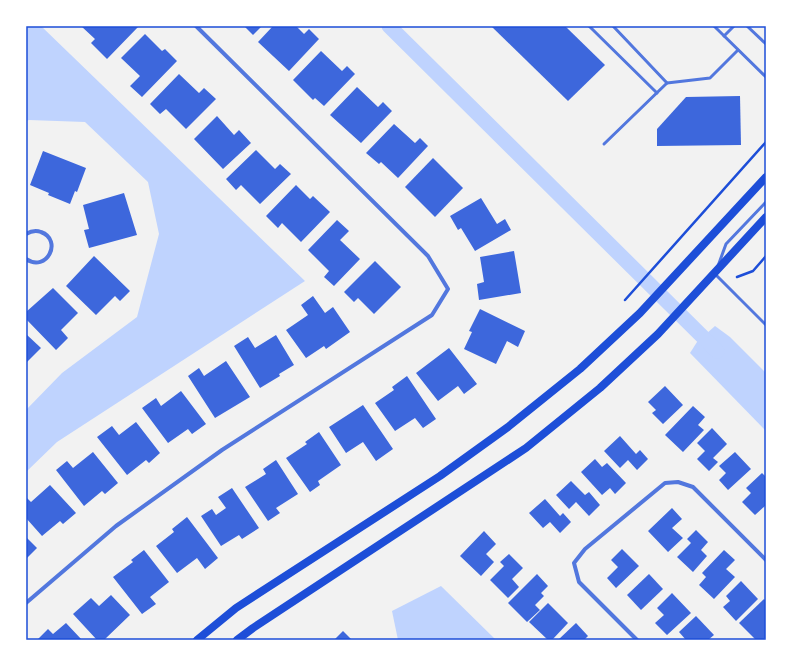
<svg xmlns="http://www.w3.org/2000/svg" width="792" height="666" font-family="'Sofia Sans Condensed',sans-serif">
	<rect width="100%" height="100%" fill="#f2f2f2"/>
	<g fill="#bfd3fe">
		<path d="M26,26H41L305,281L57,442L26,472V410L62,373L137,317L159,234L148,182L85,122L29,120L26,121Z"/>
		<path d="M715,326L730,337L766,373V431L690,353L697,342Z"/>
		<path d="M441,586L496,640H398L392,611Z"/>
	</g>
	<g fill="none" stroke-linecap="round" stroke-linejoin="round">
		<path stroke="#bfd3fe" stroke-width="15" d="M389,26L717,351"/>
	</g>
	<g fill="#3d67dc">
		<path d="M81,26H139L107,59L91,43L95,39Z"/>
		<path d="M244,26H262L253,35Z"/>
		<path d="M273,26H296L304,34L309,29L319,39L289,71L258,42Z"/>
		<path d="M491,26H565L605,65L568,101Z"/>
		<path d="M145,34L162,51L165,49L177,61L142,97L130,86L140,76L121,58Z"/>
		<path d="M321,51L342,71L347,66L355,74L324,106L315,98L313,100L293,80Z"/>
		<path d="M179,74L199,93L204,88L216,99L186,129L166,109L160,114L150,104Z"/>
		<path d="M357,87L378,107L383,102L392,111L361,143L330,115Z"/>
		<path d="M740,96L741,145L657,146V129L686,97Z"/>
		<path d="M217,116L234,135L239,130L251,143L223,169L194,139Z"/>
		<path d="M394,124L415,143L420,138L428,146L398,178L381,162L379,164L366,153Z"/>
		<path d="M256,150L275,169L280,164L291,174L260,204L241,185L236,190L226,179Z"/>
		<path d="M43,151L86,168L77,192L75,191L70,204L48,195L49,193L30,185Z"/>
		<path d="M433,158L463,188L435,217L405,187Z"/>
		<path d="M296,185L310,199L313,196L330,212L301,242L282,223L278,228L266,216Z"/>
		<path d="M124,193L137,235L89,248L84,230L89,229L83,205Z"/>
		<path d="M481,198L497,224L505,219L511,230L475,251L461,228L458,230L450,216Z"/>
		<path d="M337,220L349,231L340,240L360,259L334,286L324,277L329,271L308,250Z"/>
		<path d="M514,251L521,293L479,300L477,284L484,282L480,257Z"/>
		<path d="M94,256L130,291L120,301L115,296L96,315L66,286Z"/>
		<path d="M375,261L401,287L374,314L358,298L354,302L344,292Z"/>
		<path d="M53,288L78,313L61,330L68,338L56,350L26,319V312Z"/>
		<path d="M313,296L325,313L333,307L350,332L326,349L324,346L306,358L286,330L308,315L301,305Z"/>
		<path d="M480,309L525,331L518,347L507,341L496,364L464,349L472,332L469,331Z"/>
		<path d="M26,334L41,348L26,363Z"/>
		<path d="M276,335L294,365L279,374L280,376L260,388L234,346L248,337L255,348Z"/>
		<path d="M449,348L477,384L464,394L458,386L438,401L416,373Z"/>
		<path d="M226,361L250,397L215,418L188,376L199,368L204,376Z"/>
		<path d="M407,376L436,419L423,428L415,418L395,431L375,403L394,390L392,387Z"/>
		<path d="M665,386L683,405L663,424L652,413L656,410L648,402Z"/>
		<path d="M181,391L206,424L192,434L188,429L168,443L142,408L156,398L161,406Z"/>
		<path d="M363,405L393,449L376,461L363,442L346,453L329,427Z"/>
		<path d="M693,406L705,417L698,425L704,430L683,452L665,435Z"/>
		<path d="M136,422L160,453L149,463L146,460L127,475L97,437L112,426L119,435Z"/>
		<path d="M712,428L727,444L713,458L718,462L709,471L697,459L705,451L697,443Z"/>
		<path d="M319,432L341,465L318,481L320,485L310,492L286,458L307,444L305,442Z"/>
		<path d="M620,436L636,454L640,450L648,459L637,470L628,460L620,468L604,451Z"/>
		<path d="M93,452L118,483L105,494L102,491L84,506L56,470L67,461L73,468Z"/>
		<path d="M735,452L751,469L728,490L719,480L726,473L719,466Z"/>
		<path d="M595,459L602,467L607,463L626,483L615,494L610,488L602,495L581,472Z"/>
		<path d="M276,460L298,494L276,508L280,513L268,521L245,487L266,474L263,469Z"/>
		<path d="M762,473L766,477V505L755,515L742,502L751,493L746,488Z"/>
		<path d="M571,481L585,495L589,492L600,505L589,516L576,502L569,509L556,495Z"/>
		<path d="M50,485L76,513L63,524L60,521L42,536L26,518V497L31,502Z"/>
		<path d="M232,488L259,528L242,539L239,535L221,546L201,516L212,509L216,515L226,508L218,497Z"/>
		<path d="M545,499L560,516L563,513L571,522L560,533L550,522L543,528L529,513Z"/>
		<path d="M672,508L682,519L672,528L683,538L668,552L648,531Z"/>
		<path d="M187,517L218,558L205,569L197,558L177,573L156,546L174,532L172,529Z"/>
		<path d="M696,530L708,542L701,550L707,556L693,572L677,557L691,543L687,539Z"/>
		<path d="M484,531L496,544L486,554L494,562L481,576L460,556Z"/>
		<path d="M26,537L37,548L26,559Z"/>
		<path d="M622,549L639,566L616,588L607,578L618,567L611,560Z"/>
		<path d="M144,550L169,582L150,597L156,604L142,614L113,577L133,562L131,560Z"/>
		<path d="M724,550L735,560L726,569L735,577L714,599L699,585L706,577L702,573Z"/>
		<path d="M509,554L523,568L512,579L519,587L508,598L490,580L504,566L500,562Z"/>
		<path d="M537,574L548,586L541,593L544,596L535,605L540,610L527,622L508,603Z"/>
		<path d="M649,574L663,589L641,610L627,595Z"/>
		<path d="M741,581L758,599L736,621L723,607L730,601L726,596Z"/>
		<path d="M672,593L691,613L667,635L655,623L664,615L657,608Z"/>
		<path d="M111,595L130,615L104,640H97L73,614L91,598L99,606Z"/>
		<path d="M764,599L766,601V637L763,640H756L739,623Z"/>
		<path d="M548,603L568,623L552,640H548L529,622Z"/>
		<path d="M696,616L714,635L708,640H686L679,632Z"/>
		<path d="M66,623L82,640H37L48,629L53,634Z"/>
		<path d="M576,623L588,636L584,640H558Z"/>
		<path d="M343,631L352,640H334Z"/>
	</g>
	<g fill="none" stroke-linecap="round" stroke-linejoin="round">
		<g stroke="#1d4ed8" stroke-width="2.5">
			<path d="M737,277L753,271L766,256"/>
			<path d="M625,300L766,142"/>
		</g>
		<g stroke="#5277de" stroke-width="3">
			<path d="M589,26L657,93"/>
			<path d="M613,26L667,83L710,78L738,50"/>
			<path d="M714,26L766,77"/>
			<path d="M747,26L766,44"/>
			<path d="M724,36L734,26"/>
			<path d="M604,144L667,83"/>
			<path d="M718,266L726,244L766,202"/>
			<path d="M715,274L766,325"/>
		</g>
		<g stroke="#5277de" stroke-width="4">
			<path d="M26,234C31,231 36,230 41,232C63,240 47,273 26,259"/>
			<path d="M26,603L116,526L222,450L432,315L448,289L428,256L196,26"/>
			<path d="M637,640L579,582L574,563L585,549L665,483L678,482L693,487L766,560"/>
		</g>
		<g stroke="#1d4ed8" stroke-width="8">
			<path d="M197,640L236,608L440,476L508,427L580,369L640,313L766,177"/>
			<path d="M237,640L253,628L526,448L600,388L658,334L766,217"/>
		</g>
	</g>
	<rect width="792" height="666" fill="none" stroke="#ffffff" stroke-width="54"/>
	<rect x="27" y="27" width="738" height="612" fill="none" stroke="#1d4ed8" stroke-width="1.5"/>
</svg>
